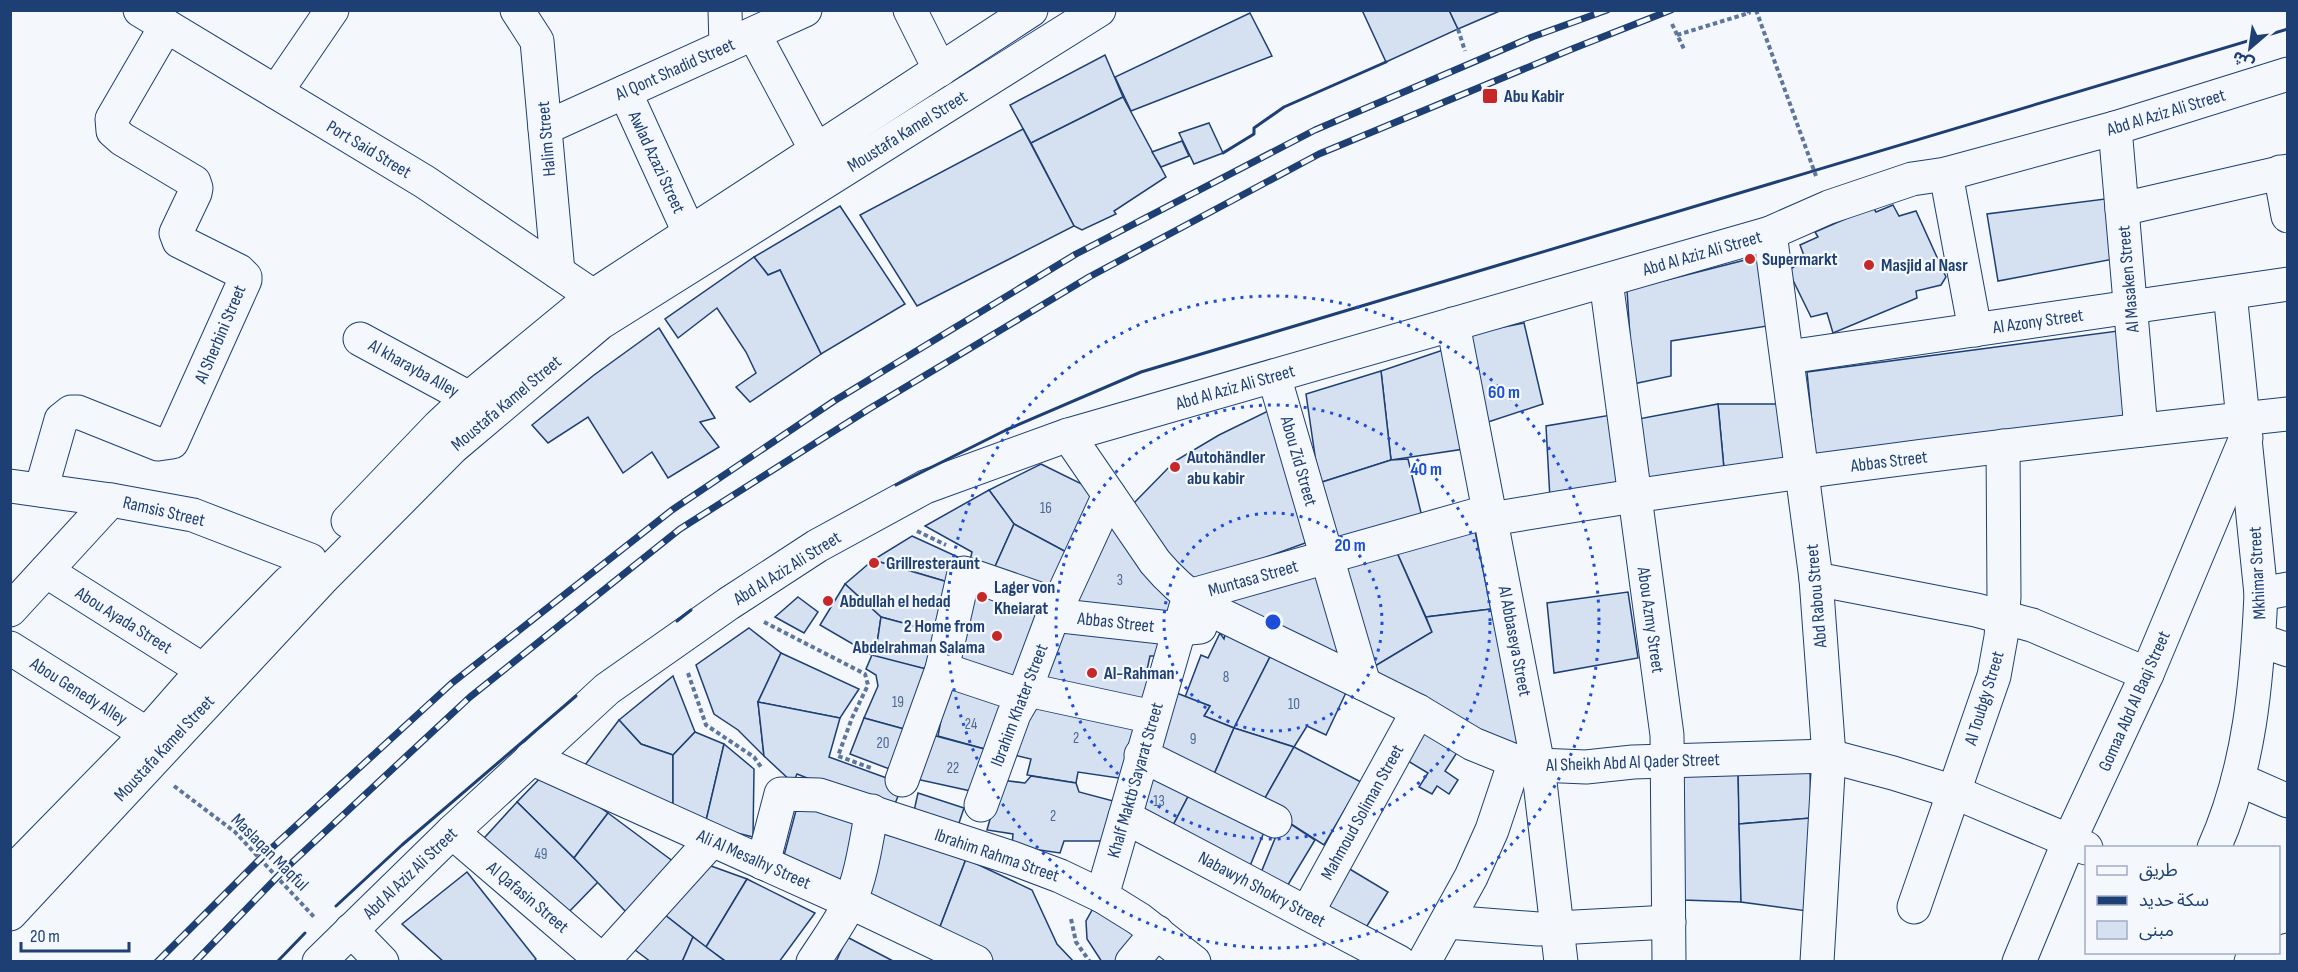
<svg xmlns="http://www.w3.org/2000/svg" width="2298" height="972" font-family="'Sofia Sans Condensed','Noto Sans Arabic',sans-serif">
	<rect width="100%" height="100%" fill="#f4f7fb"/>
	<g fill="#d5e0f0" stroke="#1d3f73" stroke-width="1.5">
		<path d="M1362,10H1449L1458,29L1386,62Z"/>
		<path d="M1449,10H1502L1458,29Z"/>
		<path d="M1250,13L1272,56L1131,111L1115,77Z"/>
		<path d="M1105,55L1123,97L1031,143L1010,105Z"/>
		<path d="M1123,97L1166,177L1114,211L1116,214L1082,230L1074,226L1031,143Z"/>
		<path d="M1209,123L1223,153L1194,164L1179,133Z"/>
		<path d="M1023,129L1074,226L917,306L860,215Z"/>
		<path d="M1182,141L1189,156L1161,167L1152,152Z"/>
		<path d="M2105,199L2119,258L1998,281L1987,214Z"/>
		<path d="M1893,205L1899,216L1916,211L1946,277L1941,285L1916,291L1917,298L1833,333L1827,313L1811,317L1788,270L1806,261L1800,245L1818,237L1815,232L1873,207L1876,212Z"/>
		<path d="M840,206L905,304L821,354L780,270L768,275L754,257Z"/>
		<path d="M1761,256L1774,325L1671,341V376L1633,384L1627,290Z"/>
		<path d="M754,257L768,275L780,270L821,354L750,402L736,387L756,373L746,352L717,308L678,338L665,319Z"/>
		<path d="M1524,323L1543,404L1482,424L1468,334Z"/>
		<path d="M659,328L715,418L700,422L719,447L668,478L652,452L623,473L588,417L548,443L532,425L594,375Z"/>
		<path d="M2118,331L2124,420L1816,464L1807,372Z"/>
		<path d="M1446,349L1464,449L1391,460L1381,371Z"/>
		<path d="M1381,371L1391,460L1319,483L1306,394Z"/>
		<path d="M1718,404H1783L1791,458L1724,469Z"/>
		<path d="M1718,404L1724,469L1643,484L1633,420Z"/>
		<path d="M1268,411L1308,542L1192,584L1132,505L1175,461L1219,435Z"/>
		<path d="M1611,415L1624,487L1550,499L1546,426Z"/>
		<path d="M1408,459L1423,521L1337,544L1319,483L1391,460Z"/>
		<path d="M1041,464L1096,491L1070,554L1014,524L989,490Z"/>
		<path d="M989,490L1014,524L993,571L969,565L972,552L925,526Z"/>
		<path d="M1108,510L1180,598L1170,620L1067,608Z"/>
		<path d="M1014,524L1070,554L1051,596L993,571Z"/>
		<path d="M1475,531L1491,609L1426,617L1394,546Z"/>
		<path d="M912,536L960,558L958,585L873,560Z"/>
		<path d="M1394,546L1432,632L1370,669L1339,565Z"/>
		<path d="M873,560L958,585L944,634L881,617L845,584Z"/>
		<path d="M1323,564L1350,669L1228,613L1238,588Z"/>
		<path d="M845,584L881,617L875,657L820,625Z"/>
		<path d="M971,590L1046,613L1020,686L949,664Z"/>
		<path d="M1628,592L1638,658L1554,673L1547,603Z"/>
		<path d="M798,597L818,612L804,633L775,617Z"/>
		<path d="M1491,609L1525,751L1374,682L1370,669L1432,632L1426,617Z"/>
		<path d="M881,617L944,634L934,671L875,657Z"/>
		<path d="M1057,622L1167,634L1159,656H1150L1145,679L1153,681L1145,710L1034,684Z"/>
		<path d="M749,628L781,653L758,702L764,756L738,730L714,714L696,665Z"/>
		<path d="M1226,631L1274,649L1234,728L1204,716L1210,706L1185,697L1201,655L1208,658L1220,633L1224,639Z"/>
		<path d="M1274,649L1351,682L1326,735L1307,726L1294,747L1234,728Z"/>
		<path d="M781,653L859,689L840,718L758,702Z"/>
		<path d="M872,655L934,671L915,732L864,718L878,686L876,675L866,669Z"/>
		<path d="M673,676L695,732L673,755L641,744L619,720Z"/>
		<path d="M949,678L1011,700L992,751L938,736Z"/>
		<path d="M1174,692L1210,706L1204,716L1234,728L1212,779L1153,750Z"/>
		<path d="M1033,696L1139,721L1125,779L1078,772L1076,783L1027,775L1031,759L1010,754Z"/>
		<path d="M758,702L840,718L829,757L903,784L892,811L797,774L793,783L764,756Z"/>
		<path d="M864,718L915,732L900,773L850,754Z"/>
		<path d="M619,720L641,744L673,755V813L582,769Z"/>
		<path d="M1234,728L1294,747L1261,805L1212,779Z"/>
		<path d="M1422,729L1458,751L1445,771L1458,780L1449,794L1437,786L1432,794L1419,787L1428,773L1403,758Z"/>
		<path d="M695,732L724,744L705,825L673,813V755Z"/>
		<path d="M932,735L992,751L980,793L916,779Z"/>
		<path d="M724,744L754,769L753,837L705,825Z"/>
		<path d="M1294,747L1361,782L1324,845L1261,805Z"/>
		<path d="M1145,765L1193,787L1169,833L1129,814Z"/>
		<path d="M1682,767H1738L1741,902L1683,900Z"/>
		<path d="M1738,767L1810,769L1811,818L1739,824Z"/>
		<path d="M547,771L608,813L574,858L517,802Z"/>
		<path d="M1031,776L1076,783L1079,792L1117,802L1110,841H1064L1060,853L1012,846L1013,834L987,830L1001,780L1025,783Z"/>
		<path d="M1192,789L1267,825L1247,873L1169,833Z"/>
		<path d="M918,793L964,808L955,835L912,820Z"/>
		<path d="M517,802L598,882L563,918L476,847Z"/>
		<path d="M798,803L861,815L846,886L782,863Z"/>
		<path d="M608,813L678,865L627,913L574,858Z"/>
		<path d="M1811,818L1807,911L1741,902L1739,824Z"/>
		<path d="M1283,819L1315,840L1283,893L1258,880Z"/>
		<path d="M875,831L966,859L938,932L859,896Z"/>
		<path d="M966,859L1032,890L1057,944L1074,962H996L938,932Z"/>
		<path d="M700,862L747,879L706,947L665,915Z"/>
		<path d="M1343,865L1388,892L1362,934L1317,908Z"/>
		<path d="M467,872L536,959L533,962H444L402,924Z"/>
		<path d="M747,879L815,913L779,962H727L706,947Z"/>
		<path d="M1096,903L1144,936L1120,962H1102L1087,939L1086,921Z"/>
		<path d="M665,915L693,937L682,962H651L635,950Z"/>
		<path d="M693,937L726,962H682Z"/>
		<path d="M847,937L895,962H836Z"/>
	</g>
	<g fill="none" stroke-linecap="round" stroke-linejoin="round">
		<g stroke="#1d3f73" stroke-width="35">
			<g id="street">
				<path d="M140,10L425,182L593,296"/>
				<path d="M517,10L537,41L558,272"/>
				<path d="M725,10L726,46"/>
				<path d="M910,10L940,70"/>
				<path d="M754,34L816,150"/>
				<path d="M276,92L332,10"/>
				<path d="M625,92L689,232"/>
				<path d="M545,128L805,10"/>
				<path d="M2115,128L2141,430"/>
				<path d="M2280,172L2288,216"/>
				<path d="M1946,174L1975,330"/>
				<path d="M2122,209L2288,171"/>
				<path d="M1770,233L1816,579L1829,756L1817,962"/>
				<path d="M1606,281L1667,735L1669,962"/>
				<path d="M1453,324L1538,765L1561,962"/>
				<path d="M360,339L469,398"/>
				<path d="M1788,357L2288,284"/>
				<path d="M1274,376L1364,684"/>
				<path d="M1068,435L1155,562C1170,580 1186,594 1205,607L1364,684L1418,711L1473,744L1515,761L1538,765L1586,767L1633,762L1829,756L1893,773L1954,792L2086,848"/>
				<path d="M10,486L111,500L193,515L310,560"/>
				<path d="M41,490L61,420L71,412H78L158,444L172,442L245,280V277L239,271L179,241L176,233L195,193L196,188L194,182L122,139L113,131L112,119L166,26"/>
				<path d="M1492,519C1756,474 2022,443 2288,414"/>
				<path d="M46,571L203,670"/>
				<path d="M1816,579L1976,610L2032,625L2147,674"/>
				<path d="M2261,594L2288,589"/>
				<path d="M10,610L111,500"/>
				<path d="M1053,615L1179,629L1200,627"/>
				<path d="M2259,640L2288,650"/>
				<path d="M10,648L147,734"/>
				<path d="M942,669L1023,696"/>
				<path d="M1028,690L1153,717"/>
				<path d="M1141,755L1275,821"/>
				<path d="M2238,779L2288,801"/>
				<path d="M902,780L942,669L964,573L1057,605"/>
				<path d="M981,805L1014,714L1028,690L1027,685L1051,621L1109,495"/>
				<path d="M1125,817L1399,962"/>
				<path d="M452,832L604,962"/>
				<path d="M2214,848C2250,768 2257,680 2261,594L2230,293"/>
				<path d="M763,863L781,794L819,795L1012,858L1060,876L1102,896L1139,919L1194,962"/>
				<path d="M1102,896L1189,596L1490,511"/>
				<path d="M1914,907L1994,676L2001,637L2004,597L2003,446"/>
				<path d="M1307,913L1418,711"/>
				<path d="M1447,922L1538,929L1669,922"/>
				<path d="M351,930L382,962"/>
				<path d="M319,962L452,832L607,689L728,604L817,546L925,487L1068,435L1770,233L1829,207L1912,179L1946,174L2115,128L2288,74"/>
				<path d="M602,962L712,840"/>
				<path d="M813,962C826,942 840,923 850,902C862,874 866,841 872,811"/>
				<path d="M1132,962L1157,932"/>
				<path d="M1424,962L1471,877L1492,830L1515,761"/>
				<path d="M2019,962L2069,841L2147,674L2246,438"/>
				<path d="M2251,962L2255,952"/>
				<path d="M2279,962L2288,950"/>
			</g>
		</g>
		<g stroke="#1d3f73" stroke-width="35">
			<path id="secondary" d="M531,758L850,902L976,962"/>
		</g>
		<g stroke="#1d3f73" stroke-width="35">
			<g id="primary">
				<path d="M348,521L439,426L469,398L593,296L1031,10"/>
				<path d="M10,874L147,734L203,670L289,582"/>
				<path d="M10,914L321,580L453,447L600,323L1099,10"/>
			</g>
		</g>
		<g stroke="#5e769c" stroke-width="4" stroke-dasharray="4.5 3" stroke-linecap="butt">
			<path d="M1756,10L1816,176"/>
			<path d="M1672,24L1685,51"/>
			<path d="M1458,29L1465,51"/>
			<path d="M1677,35L1749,13L1748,10"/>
			<path d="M917,531L946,545"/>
			<path d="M764,622L865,674L868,685L852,718L838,756L871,768"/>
			<path d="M688,673L706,725L754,757L761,767"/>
			<path d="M174,786L235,832L315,918"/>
			<path d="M1071,919L1076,942L1090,962"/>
		</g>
		<use href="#street" stroke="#f4f7fb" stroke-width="33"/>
		<use href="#secondary" stroke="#f4f7fb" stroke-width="33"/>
		<use href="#primary" stroke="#f4f7fb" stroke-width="33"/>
		<g stroke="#1d3f73" stroke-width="7">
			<g id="rail">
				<path d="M157,962L264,855L452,683L672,510L834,401L1076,254L1315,130L1532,37L1607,10"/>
				<path d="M195,962L284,870L470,697L680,529L869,409L1089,277L1319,154L1572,49L1671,10"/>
			</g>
		</g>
		<use href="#rail" stroke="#f4f7fb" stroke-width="4.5" stroke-dasharray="14" stroke-linecap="butt"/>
		<g stroke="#1d3f73" stroke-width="3">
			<path d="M1223,153L1254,134V128L1284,107L1386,62"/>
			<path d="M896,485L1006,430L1141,372L2288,29"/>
			<path d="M677,621L691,610"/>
			<path d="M336,906L402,845L576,696"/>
			<path d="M277,962L305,933"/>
		</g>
	</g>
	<g fill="none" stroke="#1d4ed8" stroke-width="3" stroke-dasharray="3 6">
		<circle cx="1273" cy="622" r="109"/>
		<circle cx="1273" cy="622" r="217"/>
		<circle cx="1273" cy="622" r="326"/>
	</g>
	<g fill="#c62828" stroke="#f4f7fb" stroke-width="2">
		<rect x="1482" y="88" width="16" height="16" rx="3"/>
		<circle cx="1750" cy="259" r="6"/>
		<circle cx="1869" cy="265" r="6"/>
		<circle cx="1175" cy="467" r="6"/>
		<circle cx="874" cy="563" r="6"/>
		<circle cx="982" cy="597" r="6"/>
		<circle cx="828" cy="601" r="6"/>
		<circle cx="997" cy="636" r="6"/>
		<circle cx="1092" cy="673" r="6"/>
	</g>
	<g text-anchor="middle" stroke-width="4.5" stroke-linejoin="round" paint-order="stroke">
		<g font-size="15" fill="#4b6792">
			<text x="1046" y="513">16</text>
			<text x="1120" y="585">3</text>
			<text x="1226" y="682">8</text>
			<text x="898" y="707">19</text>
			<text x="1294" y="709">10</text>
			<text x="971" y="729">24</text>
			<text x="1076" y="743">2</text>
			<text x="1193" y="744">9</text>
			<text x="883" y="748">20</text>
			<text x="953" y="773">22</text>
			<text x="1159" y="806">13</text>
			<text x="1053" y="821">2</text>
			<text x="541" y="859">49</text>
		</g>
		<g font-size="18" fill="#1d3f73" stroke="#f4f7fb">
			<text transform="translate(675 69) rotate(-24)" y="6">Al Qont Shadid Street</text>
			<text transform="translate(2166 112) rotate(-17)" y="6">Abd Al Aziz Ali Street</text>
			<text transform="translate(907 131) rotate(-32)" y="6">Moustafa Kamel Street</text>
			<text transform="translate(546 139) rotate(-95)" y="6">Halim Street</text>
			<text transform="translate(369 149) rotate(31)" y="6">Port Said Street</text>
			<text transform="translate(657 162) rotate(65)" y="6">Awlad Azazi Street</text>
			<text transform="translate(1702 253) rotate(-16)" y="6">Abd Al Aziz Ali Street</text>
			<text transform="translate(2128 279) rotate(-95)" y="6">Al Masaken Street</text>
			<text transform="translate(2038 321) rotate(-8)" y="6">Al Azony Street</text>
			<text transform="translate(220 334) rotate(-67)" y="6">Al Sherbini Street</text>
			<text transform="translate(414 368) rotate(29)" y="6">Al kharayba Alley</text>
			<text transform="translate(1235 387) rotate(-16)" y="6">Abd Al Aziz Ali Street</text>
			<text transform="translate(506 403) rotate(-40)" y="6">Moustafa Kamel Street</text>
			<text transform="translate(1299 461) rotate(74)" y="6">Abou Zid Street</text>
			<text transform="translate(1889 461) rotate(-7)" y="6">Abbas Street</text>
			<text transform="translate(164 511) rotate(13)" y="6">Ramsis Street</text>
			<text transform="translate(787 568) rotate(-32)" y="6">Abd Al Aziz Ali Street</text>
			<text transform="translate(2257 573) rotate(-93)" y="6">Mkhimar Street</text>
			<text transform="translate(1253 578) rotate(-16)" y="6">Muntasa Street</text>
			<text transform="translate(1816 596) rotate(-95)" y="6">Abd Rabou Street</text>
			<text transform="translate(124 620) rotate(32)" y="6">Abou Ayada Street</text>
			<text transform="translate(1651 620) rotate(82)" y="6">Abou Azmy Street</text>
			<text transform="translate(1116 622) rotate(6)" y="6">Abbas Street</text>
			<text transform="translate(1515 641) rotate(79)" y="6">Al Abbaseya Street</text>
			<text transform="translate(79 691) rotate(32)" y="6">Abou Genedy Alley</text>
			<text transform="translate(1984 698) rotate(-73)" y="6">Al Toubgy Street</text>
			<text transform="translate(2134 701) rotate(-66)" y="6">Gomaa Abd Al Baqi Street</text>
			<text transform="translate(1019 705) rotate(-69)" y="6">Ibrahim Khater Street</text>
			<text transform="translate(164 748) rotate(-47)" y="6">Moustafa Kamel Street</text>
			<text transform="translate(1633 762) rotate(-2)" y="6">Al Sheikh Abd Al Qader Street</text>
			<text transform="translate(1135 780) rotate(-74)" y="6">Khalf Maktb Sayarat Street</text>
			<text transform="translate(1362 812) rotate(-61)" y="6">Mahmoud Soliman Street</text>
			<text transform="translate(270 852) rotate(45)" y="6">Maslaqan Maqful</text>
			<text transform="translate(997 855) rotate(19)" y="6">Ibrahim Rahma Street</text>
			<text transform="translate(754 859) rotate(24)" y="6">Ali Al Mesalhy Street</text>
			<text transform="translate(410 873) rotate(-44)" y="6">Abd Al Aziz Ali Street</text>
			<text transform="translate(1262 889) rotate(28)" y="6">Nabawyh Shokry Street</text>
			<text transform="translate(528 897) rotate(40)" y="6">Al Qafasin Street</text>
		</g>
		<g font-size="18" font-weight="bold" fill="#1d3f73" stroke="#f4f7fb" text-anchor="start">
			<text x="1504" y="102">Abu Kabir</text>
			<text x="1762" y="265">Supermarkt</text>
			<text x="1881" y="271">Masjid al Nasr</text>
			<text x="1187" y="463">Autohändler<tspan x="1187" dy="21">abu kabir</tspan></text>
			<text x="886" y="569">Grillresteraunt</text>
			<text x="994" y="593">Lager von<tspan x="994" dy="21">Kheiarat</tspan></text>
			<text x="840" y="607">Abdullah el hedad</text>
			<text x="985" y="632" text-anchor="end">2 Home from<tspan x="985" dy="21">Abdelrahman Salama</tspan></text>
			<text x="1104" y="679">Al-Rahman</text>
		</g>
	</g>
	<circle cx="1273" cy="622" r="9" fill="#1d4ed8" stroke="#f4f7fb" stroke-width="3"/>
	<g font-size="18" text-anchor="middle" font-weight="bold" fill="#1d4ed8" stroke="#f4f7fb" stroke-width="4.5" stroke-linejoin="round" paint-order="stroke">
		<text x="1504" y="398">60 m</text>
		<text x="1426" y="475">40 m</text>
		<text x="1350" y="551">20 m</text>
	</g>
	<rect width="2298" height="972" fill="none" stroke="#1d3f73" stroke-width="24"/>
	<rect x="2085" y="846" width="195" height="108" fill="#f4f7fb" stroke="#9eadc5" stroke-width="1.5"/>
	<rect x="2097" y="866" width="30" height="9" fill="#f4f7fb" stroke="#9eadc5" stroke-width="1.5"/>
	<text x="2139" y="876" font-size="18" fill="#1d3f73">طريق</text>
	<rect x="2097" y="896" width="30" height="9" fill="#1d3f73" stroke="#9eadc5" stroke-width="1.5"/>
	<text x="2139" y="906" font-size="18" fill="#1d3f73">سكة حديد</text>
	<rect x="2097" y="921" width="30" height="18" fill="#d5e0f0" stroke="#9eadc5" stroke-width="1.5"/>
	<text x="2139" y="936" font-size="18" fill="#1d3f73">مبنى</text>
	<g transform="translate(2250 48) rotate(209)" stroke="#f4f7fb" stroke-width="4.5" paint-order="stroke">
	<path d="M0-4.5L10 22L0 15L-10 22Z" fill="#1d3f73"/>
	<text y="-9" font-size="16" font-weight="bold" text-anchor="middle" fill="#1d3f73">ش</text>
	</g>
	<path d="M21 942v9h108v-9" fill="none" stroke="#1d3f73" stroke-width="3"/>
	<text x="30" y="942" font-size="18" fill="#1d3f73" stroke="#f4f7fb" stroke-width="4.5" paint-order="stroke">20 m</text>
</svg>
